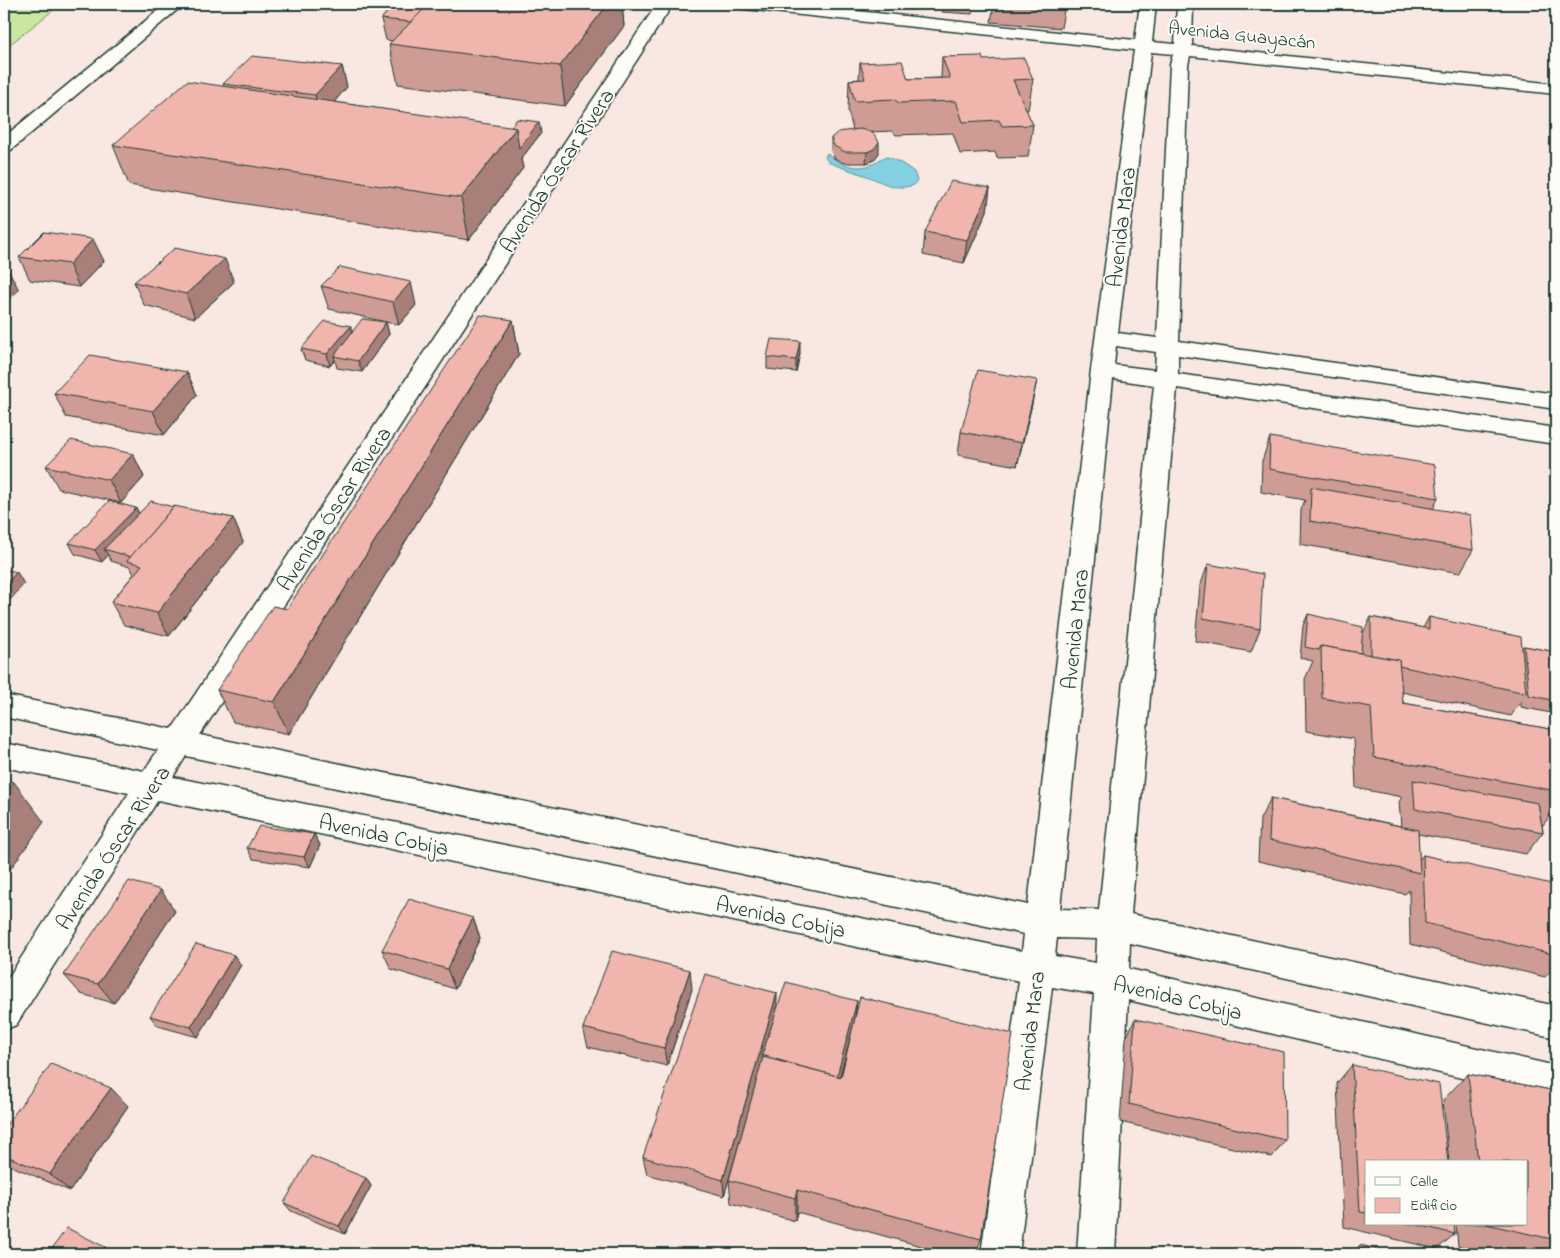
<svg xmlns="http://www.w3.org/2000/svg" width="1560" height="1258" font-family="'Indie Flower',sans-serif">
	<rect width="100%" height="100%" fill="#f9e7e1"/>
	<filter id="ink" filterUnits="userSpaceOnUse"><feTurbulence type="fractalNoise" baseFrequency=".02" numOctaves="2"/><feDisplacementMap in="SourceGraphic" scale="10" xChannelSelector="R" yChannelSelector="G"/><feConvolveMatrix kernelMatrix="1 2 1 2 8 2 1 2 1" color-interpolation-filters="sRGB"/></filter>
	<g filter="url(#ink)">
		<path fill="#c9e79f" stroke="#74926a" d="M4,4H61L4,49Z"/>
		<path fill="#83d1e2" stroke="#5b969c" d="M827,153C838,165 858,171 873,164C878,161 882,157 887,157C894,158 908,167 914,172L917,180L914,185C892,192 881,180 861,174C850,170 839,167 828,162L825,157Z"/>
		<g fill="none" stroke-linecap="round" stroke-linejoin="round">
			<g stroke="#1f3d34" stroke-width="3">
				<g id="minor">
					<path d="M166,4H184L11,150L4,152V137Z"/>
					<path d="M657,4H673L200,735L1028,905L1091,370L1134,50L745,9L739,7L737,4H789L1135,40L1140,4H1156L1152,42L1175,44L1177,4H1193L1192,46L1556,84V94L1190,56L1188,65L1179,341L1556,394V409L1178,355V374L1556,428V444L1177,388L1131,914L1556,1006V1038L1130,943L1129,969L1556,1066V1100L1128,1000L1115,1254H1077L1094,994L1052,987L1019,1254H981L1019,981L158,800L16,1025L4,1030V984L129,793L4,767V743L144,771L158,750L4,717V695L172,729ZM1151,52L1173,54L1170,65L1157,338L1118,333ZM1116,346L1156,352L1155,370L1114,365ZM1113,379L1154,385L1099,910L1060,909ZM186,756L1024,934L1022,951L173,777ZM1057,938L1097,939L1096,963L1055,956Z"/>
				</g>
			</g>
			<use href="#minor" fill="#fdfcf7" fill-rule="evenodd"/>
		</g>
		<g fill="#ce9c95" stroke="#1f3d34" fill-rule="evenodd">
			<path d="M106,4H143L139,7Z"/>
			<path d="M395,4H622L624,26L565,106L398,84L389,44L393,41L386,40L381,19Z"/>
			<path d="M943,4H974L972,14L942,12Z"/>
			<path d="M994,4H1065L1061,28L991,22Z"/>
			<path d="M942,57L983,60L1033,79L1028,110H1026L1033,125L1028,157L997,158L995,152L960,154L953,133L896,135L892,131L870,132L879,153L873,161L866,163H844L834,158L831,150V138L853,130L848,111L849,80L859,79L860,63L908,79L941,78Z"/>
			<path d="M342,66L347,87L334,102L541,133L521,159L523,168L469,240L129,185L113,145L223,86V84Z"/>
			<path d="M990,188L987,211L964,263L923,255L925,232Z"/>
			<path d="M19,257L104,261L79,287L30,280Z"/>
			<path d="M134,282H234L195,318L144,305Z"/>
			<path d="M321,286L416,305L399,325L329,309Z"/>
			<path d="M513,320L519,354L289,734L233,722L217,690L287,609Z"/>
			<path d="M386,322L389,334L362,372L337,368L335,360L330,366L305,360L301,349L351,326L352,332Z"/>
			<path d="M800,353L796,372L767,369V357Z"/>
			<path d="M187,372L197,395L164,435L66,417L54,393Z"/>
			<path d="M1032,404L1017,466L958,455L961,432Z"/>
			<path d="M1270,437L1438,498L1433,509L1473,550L1460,573L1300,544L1301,510L1305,500L1261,492L1262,461Z"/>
			<path d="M133,454L144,477L121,503L59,489L46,466Z"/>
			<path d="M173,507L233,518L243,542L169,636L124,625L111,602L134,574L130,567L111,561L108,555L102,562L75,554L69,543L136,508L139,513Z"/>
			<path d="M1208,564L1260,629L1251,652L1195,641L1200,587Z"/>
			<path d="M1308,614L1362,635L1371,617L1423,628L1429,617L1522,648L1524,646L1556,652V714L1521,707V701L1511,716L1402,692L1403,703L1556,730V808L1543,825L1542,824L1543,832L1526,854L1418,834L1419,860L1423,855L1556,890V965L1545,977L1410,944L1409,890L1405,894L1258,861L1260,819L1271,798L1401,826L1399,802L1402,797L1356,788L1354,739L1306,731L1305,679L1313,661L1300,658L1303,626Z"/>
			<path d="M314,834L320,845L310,867L253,859L247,848Z"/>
			<path d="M175,911L114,1003L81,994L64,975Z"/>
			<path d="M473,918L480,938L455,989L391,969L382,950Z"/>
			<path d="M241,965L198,1037L158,1026L150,1016Z"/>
			<path d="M692,989L667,1066L588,1047L583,1028Z"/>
			<path d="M857,1001L855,1016L981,1239L976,1254H950L797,1212L795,1221L731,1203L729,1180L739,1145L724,1196L647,1174L643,1157L777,1010ZM849,1042L841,1077L840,1076Z"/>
			<path d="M1135,1019L1285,1140L1272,1157L1120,1122L1126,1038Z"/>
			<path d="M1352,1065L1366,1162V1224H1454L1455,1234L1437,1249L1344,1227L1337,1083Z"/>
			<path d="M1468,1074L1556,1091V1254H1494L1458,1246L1456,1224H1526V1162H1449L1443,1100Z"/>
			<path d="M128,1106L70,1191L9,1165L4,1161V1128Z"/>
			<path d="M366,1178L371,1186L345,1234L291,1211L284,1203Z"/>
			<path d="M1360,1245L1394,1254H1352V1253Z"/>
		</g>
		<g fill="#a87f79" stroke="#1f3d34">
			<path d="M138,4H143L139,7Z"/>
			<path d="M608,4H622L624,26L565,106L560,66Z"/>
			<path d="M342,66L347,87L321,117L315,95Z"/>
			<path d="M539,122L541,133L521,159L523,168L469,240L461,198L516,128Z"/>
			<path d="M879,142V153L873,161L866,163L867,152Z"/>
			<path d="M990,188L987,211L964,263L967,240Z"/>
			<path d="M93,239L104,261L79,287L69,264Z"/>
			<path d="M225,259L234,282L195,318L186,294Z"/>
			<path d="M7,267L19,290L4,303V270Z"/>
			<path d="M411,282L416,305L399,325L393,302Z"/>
			<path d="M513,320L519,354L289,734L274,702Z"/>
			<path d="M386,322L389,334L362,372L358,361Z"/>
			<path d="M351,326L354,338L334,356L335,360L330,366L327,354Z"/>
			<path d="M800,341V353L796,372V360Z"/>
			<path d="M187,372L197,395L164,435L153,411Z"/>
			<path d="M1037,380L1032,404L1017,466L1022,443Z"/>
			<path d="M133,454L144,477L121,503L109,480Z"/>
			<path d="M136,508L142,519L104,549L108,555L102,562L95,550Z"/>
			<path d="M233,518L243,542L169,636L157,613Z"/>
			<path d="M17,572L24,584L4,607V586Z"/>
			<path d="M14,782L44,822L4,878V796Z"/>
			<path d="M314,834L320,845L310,867L304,857Z"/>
			<path d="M161,890L175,911L114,1003L98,984Z"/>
			<path d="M473,918L480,938L455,989L447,969Z"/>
			<path d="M234,955L241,965L198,1037L191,1027Z"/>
			<path d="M690,970L692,989L667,1066L664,1048Z"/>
			<path d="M777,993V1012L762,1055L763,1062L724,1196L723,1180Z"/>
			<path d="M857,1001L855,1020L835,1095L836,1077Z"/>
			<path d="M111,1088L128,1106L70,1191L50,1174Z"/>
			<path d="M366,1178L371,1186L345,1234L339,1226Z"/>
			<path d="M797,1190V1212L795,1221V1198Z"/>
			<path d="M105,1247L114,1254H100Z"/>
		</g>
		<g fill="#f0b5ad" stroke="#1f3d34">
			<path d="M395,4H429L411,22L381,19Z"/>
			<path d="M429,4H608L560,66L389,44Z"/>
			<path d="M1024,4H1065V7Z"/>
			<path d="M252,56L342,66L315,95L223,84Z"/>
			<path d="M982,56L983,60L1024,58L1033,79L1013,80L1033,125L1002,126L999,120L963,122L956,101L899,103L894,99L855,101L849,80L865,79L860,63L902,61L908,79L950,78L942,57Z"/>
			<path d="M187,81L516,128L461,198L113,145Z"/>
			<path d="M517,119L539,122L519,148L516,128L511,127Z"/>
			<path d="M860,129L868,131L874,134L879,142L874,149L867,152H845L834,146L831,138L838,132Z"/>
			<path d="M951,181L990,188L967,240L925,232Z"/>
			<path d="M44,232L93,239L69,264L19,257Z"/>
			<path d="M175,248L225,259L186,294L134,282Z"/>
			<path d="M340,267L411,282L393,302L321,286Z"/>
			<path d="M480,315L513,320L274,702L217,690L273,606L287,609Z"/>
			<path d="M362,319L386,322L358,361L334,356Z"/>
			<path d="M325,321L351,326L327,354L301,349Z"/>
			<path d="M771,339L800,341L796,360L767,357Z"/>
			<path d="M90,355L187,372L153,411L54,393Z"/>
			<path d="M978,370L1037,380L1022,443L961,432Z"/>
			<path d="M1270,437L1435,465L1438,498L1269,469Z"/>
			<path d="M71,440L133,454L109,480L46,466Z"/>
			<path d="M1311,487L1470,515L1473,550L1310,521Z"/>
			<path d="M109,501L136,508L95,550L69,543Z"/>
			<path d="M151,501L173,507L131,557L104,549Z"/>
			<path d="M174,506L233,518L157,613L111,602L142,565L127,561Z"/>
			<path d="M1208,564L1263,574L1260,629L1203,618Z"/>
			<path d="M4,569L17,572L4,586Z"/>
			<path d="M1308,614L1363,627L1361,653L1321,646L1319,650L1305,647Z"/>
			<path d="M1371,617L1429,629V617L1521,637L1526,693L1399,666V660L1371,655Z"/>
			<path d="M1321,646L1399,660L1403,703L1556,730V791L1374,757L1371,707L1322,698Z"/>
			<path d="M1524,646L1556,652V701L1529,695Z"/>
			<path d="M4,780L14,782L4,796Z"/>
			<path d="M1413,780L1538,803L1543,832L1415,809Z"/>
			<path d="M1271,798L1418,830L1420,873L1269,840Z"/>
			<path d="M259,826L314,834L304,857L247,848Z"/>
			<path d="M1423,855L1556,885V955L1425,923Z"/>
			<path d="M129,881L161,890L98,984L64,975Z"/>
			<path d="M409,899L473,918L447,969L382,950Z"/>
			<path d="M196,944L234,955L191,1027L150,1016Z"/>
			<path d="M612,951L690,970L664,1048L583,1028Z"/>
			<path d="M705,974L777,993L723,1180L643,1157Z"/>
			<path d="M786,982L857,1001L837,1076L799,1066L762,1055Z"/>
			<path d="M860,997L1013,1034L981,1239L797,1190L795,1198L729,1180L763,1057L841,1077Z"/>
			<path d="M1135,1019L1284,1052L1285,1140L1129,1104Z"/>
			<path d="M51,1064L111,1088L50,1174L4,1155V1128Z"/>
			<path d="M1352,1065L1439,1084L1448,1162H1366V1213L1360,1212Z"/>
			<path d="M1468,1074L1556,1091V1240L1486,1224H1526V1162H1478Z"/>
			<path d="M311,1156L366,1178L339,1226L284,1203Z"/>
			<path d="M1414,1224H1454L1455,1234Z"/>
			<path d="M67,1228L105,1247L100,1254H48Z"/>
			<path d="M1360,1245L1394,1254H1360Z"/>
			<path d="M1457,1252L1467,1254H1457Z"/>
		</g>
	</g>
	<g text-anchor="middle" stroke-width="4" stroke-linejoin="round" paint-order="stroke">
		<g font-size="19" fill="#1f3d34" stroke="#fdfcf7">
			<text transform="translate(1242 34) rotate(6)" y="7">Avenida Guayacán</text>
		</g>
		<g font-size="22" fill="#1f3d34" stroke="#fdfcf7">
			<text transform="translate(556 170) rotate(-57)" y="8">Avenida Óscar Rivera</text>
			<text transform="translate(1120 227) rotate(-83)" y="8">Avenida Mara</text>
			<text transform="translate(333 508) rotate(-57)" y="8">Avenida Óscar Rivera</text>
			<text transform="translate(1074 629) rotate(-84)" y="8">Avenida Mara</text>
			<text transform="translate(384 834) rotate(12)" y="8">Avenida Cobija</text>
			<text transform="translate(112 847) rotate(-57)" y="8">Avenida Óscar Rivera</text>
			<text transform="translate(781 916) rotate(12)" y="8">Avenida Cobija</text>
			<text transform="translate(1178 997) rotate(13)" y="8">Avenida Cobija</text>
			<text transform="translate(1029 1031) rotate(-83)" y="8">Avenida Mara</text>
		</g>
	</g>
	<rect width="1560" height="1258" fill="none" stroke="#fdfcf7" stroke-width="20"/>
	<rect x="10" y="10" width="1540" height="1238" fill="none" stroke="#1f3d34" stroke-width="2" filter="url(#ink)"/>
	<rect x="1365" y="1160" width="162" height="65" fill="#fdfcf7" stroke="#a4b0a9"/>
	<rect x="1375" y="1177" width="25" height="8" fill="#fdfcf7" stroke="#a4b0a9"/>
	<text x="1410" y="1186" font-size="15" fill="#1f3d34">Calle</text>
	<rect x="1375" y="1198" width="25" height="15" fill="#f0b5ad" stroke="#a4b0a9"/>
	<text x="1410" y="1210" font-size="15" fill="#1f3d34">Edificio</text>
</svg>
